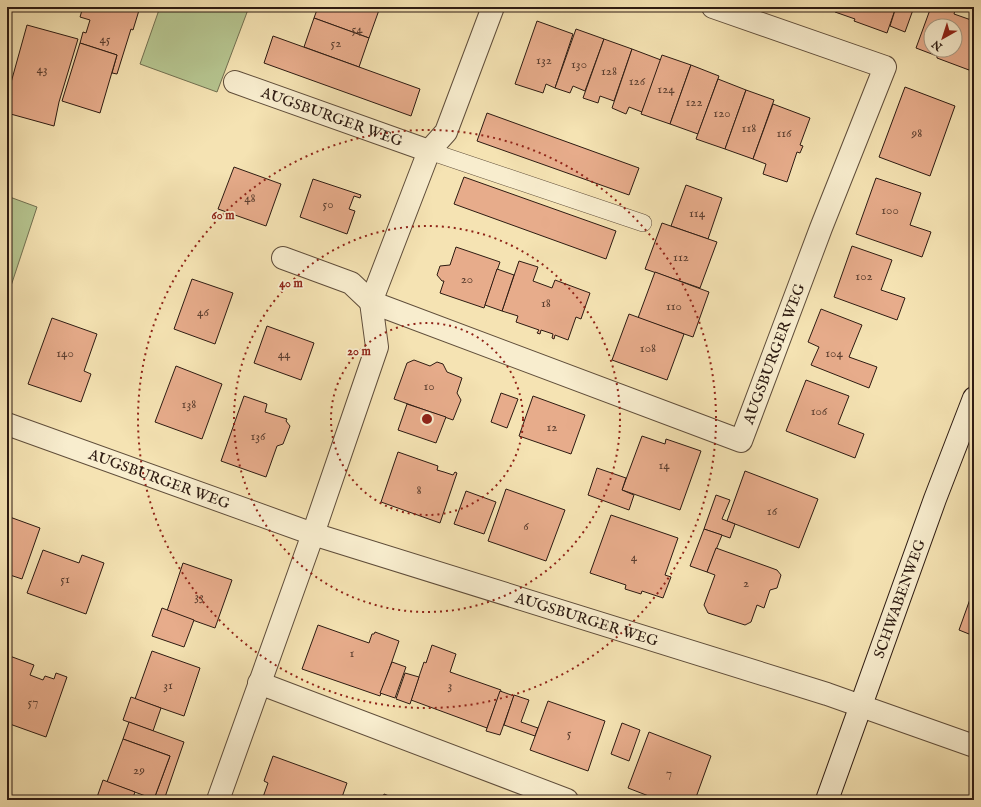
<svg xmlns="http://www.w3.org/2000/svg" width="981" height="807" font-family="'IM FELL English',serif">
	<rect width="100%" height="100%" fill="#f5e3b3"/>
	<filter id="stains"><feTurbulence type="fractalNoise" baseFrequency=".005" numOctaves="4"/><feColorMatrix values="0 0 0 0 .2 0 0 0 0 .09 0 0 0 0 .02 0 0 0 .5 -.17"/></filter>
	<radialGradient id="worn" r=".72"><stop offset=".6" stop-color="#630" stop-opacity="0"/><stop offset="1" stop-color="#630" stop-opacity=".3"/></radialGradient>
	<g fill="#b6c590" stroke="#727051">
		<path d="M160,7H249L217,92L140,64Z"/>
		<path d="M7,196L37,207L7,298Z"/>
	</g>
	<g fill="#e7ac8b" stroke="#2d1b12" fill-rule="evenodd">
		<path d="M83,7H140L133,30L131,29L117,74L112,73L117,55L80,43L83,32L86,33L90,20L80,17Z"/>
		<path d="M318,7H370L379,10L369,38L314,18Z"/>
		<path d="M836,7H896L887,33L854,21L855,19L835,12Z"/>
		<path d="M896,7H914L905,32L890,26Z"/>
		<path d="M931,7H956L954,14L974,21V57L969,70L937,58V56L916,48ZM931,26H955V50H931Z"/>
		<path d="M314,18L369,38L359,67L304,47Z"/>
		<path d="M537,21L573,34L555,88L546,84L543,93L515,84Z"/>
		<path d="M27,25L78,39L59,102L54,126L7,113V97Z"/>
		<path d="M576,29L604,39L585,91L573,86L570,93L555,88Z"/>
		<path d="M273,36L420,89L411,116L264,63Z"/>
		<path d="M604,39L632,49L614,101L600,96L598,103L583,98Z"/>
		<path d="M80,43L117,55L100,113L62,101Z"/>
		<path d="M632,49L661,60L642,112L629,107L626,114L612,108Z"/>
		<path d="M662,55L691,65L670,124L641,114Z"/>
		<path d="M691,65L719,76L698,134L670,124Z"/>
		<path d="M718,79L746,90L725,149L696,139Z"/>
		<path d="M905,87L955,106L930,176L879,157Z"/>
		<path d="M746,90L774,100L753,159L725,149Z"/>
		<path d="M773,104L810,118L800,145L803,146L800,153L797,152L787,182L763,174L766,164L753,159Z"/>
		<path d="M487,113L639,168L629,195L477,141Z"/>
		<path d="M234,167L281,184L266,226L218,209Z"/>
		<path d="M464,177L616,231L606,259L454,204Z"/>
		<path d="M876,178L921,193L910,225L931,232L922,257L856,234Z"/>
		<path d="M313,179L361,195L360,198L354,196L349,209L355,211L347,234L300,217Z"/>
		<path d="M686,185L722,198L708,239L671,226Z"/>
		<path d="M662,223L717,242L700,288L645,269Z"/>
		<path d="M852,246L892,260L881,290L905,298L897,320L834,297Z"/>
		<path d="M456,247L500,262L484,308L440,293L444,281H442L437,275L440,266L450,265Z"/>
		<path d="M519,261L538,267L533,281L552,288L555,280L590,293L581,319L576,317L568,340L555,335L554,339L552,338L553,334L541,330L540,334L537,333L539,330L516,322L518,316L502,311Z"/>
		<path d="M497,269L514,275L502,311L485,305Z"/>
		<path d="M655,272L709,292L693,337L638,318Z"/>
		<path d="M192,279L233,293L215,344L174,329Z"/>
		<path d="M821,309L862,325L849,357L877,367L869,388L811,365L819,347L808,342Z"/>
		<path d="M629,314L684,334L667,380L612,360Z"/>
		<path d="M52,318L97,334L84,371L91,374L81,402L28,384Z"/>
		<path d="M267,326L314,343L301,380L254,363Z"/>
		<path d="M414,360L430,366L437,362L443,364L447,372L462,378L457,393L461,400L453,420L394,399L407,363Z"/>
		<path d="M176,366L222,384L202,439L155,422Z"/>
		<path d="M806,380L849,396L838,424L864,434L855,458L786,431Z"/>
		<path d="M501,393L518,399L507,428L491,422Z"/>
		<path d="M244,396L267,404L265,412L287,419L286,421L290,426L283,444L277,446L266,477L221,461Z"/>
		<path d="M533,396L585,415L571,454L519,436Z"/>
		<path d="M407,404L446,417L436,443L398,430Z"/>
		<path d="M642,436L665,444L666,439L701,451L680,510L622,490Z"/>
		<path d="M398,452L438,466L437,470L444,472L453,475L455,472L457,473L440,523L381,502Z"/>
		<path d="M597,468L626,478L622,490L634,495L629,510L588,495Z"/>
		<path d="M745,471L818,499L799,548L727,521Z"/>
		<path d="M506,489L565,510L546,561L488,541Z"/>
		<path d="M466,491L496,502L484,534L454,524Z"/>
		<path d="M716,495L730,500L722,519L735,524L730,538L704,529Z"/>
		<path d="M611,515L678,538L665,575L671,577L663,598L642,591L641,594L625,589L626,585L590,573Z"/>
		<path d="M7,516L40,528L22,579L7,574Z"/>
		<path d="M704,529L722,535L707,572L690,566Z"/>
		<path d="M716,548L777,570L781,575L777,588L770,590L764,608L757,605L751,622L745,625L708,613L704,605L715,575L707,572Z"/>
		<path d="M43,550L79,563L82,555L104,563L86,614L27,593Z"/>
		<path d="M183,563L232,580L215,628L167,611Z"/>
		<path d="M974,588V636L959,630Z"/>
		<path d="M162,608L194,620L184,647L152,636Z"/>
		<path d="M318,625L369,643L372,634H374L375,632L399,641L380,696L302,669Z"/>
		<path d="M432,645L456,654L450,672L501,690L487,728L411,700L424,662L426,663Z"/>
		<path d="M152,651L200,668L184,716L135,699Z"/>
		<path d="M7,655L34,665L30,675L43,680L45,676L54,679L56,673L67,677L46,737L7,723Z"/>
		<path d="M392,662L406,667L395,698L380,693Z"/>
		<path d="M405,673L419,677L410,704L396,699Z"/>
		<path d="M500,691L514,696L500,735L486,731Z"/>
		<path d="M514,695L529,700L521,722L538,728L535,736L504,725Z"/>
		<path d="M131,697L161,708L153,731L123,720Z"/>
		<path d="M548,701L605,721L588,771L530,750Z"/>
		<path d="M129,722L184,742L164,800L154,799L170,756L123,739Z"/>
		<path d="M622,723L640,730L629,761L611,754Z"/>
		<path d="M649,732L711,756L695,800H659L628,788Z"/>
		<path d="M123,739L170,756L154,799L107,782Z"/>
		<path d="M273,756L347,783L341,800H262L268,783L264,781Z"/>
		<path d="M103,780L135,792L132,800H96Z"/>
		<path d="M384,794L399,800H382Z"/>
	</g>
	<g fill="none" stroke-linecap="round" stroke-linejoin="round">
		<g stroke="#5f4d3a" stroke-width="18">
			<path id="lane" d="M429,151L643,223"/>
		</g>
		<g stroke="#5f4d3a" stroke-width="24">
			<g id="street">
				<path id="s1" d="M235,82L429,151"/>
				<path d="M283,258L351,283L371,302L429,151L446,132L493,7"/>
				<path id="s2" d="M7,424L313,534L827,694L974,746"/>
				<path d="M259,683L567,800"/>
				<path id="s3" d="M218,800L313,534L377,347L371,302L741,441L821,228L885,67L713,7"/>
			</g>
		</g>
		<g stroke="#2d1b12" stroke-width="24">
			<g id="secondary">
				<path id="s4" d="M827,800L935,499L974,398"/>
			</g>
		</g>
		<use href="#lane" stroke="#f8edce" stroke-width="17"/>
		<use href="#street" stroke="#f8edce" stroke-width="22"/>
		<use href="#secondary" stroke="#f8edce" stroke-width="22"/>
	</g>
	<g fill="none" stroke="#8f2418" stroke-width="2" stroke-dasharray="2 4">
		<circle cx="427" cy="419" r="96"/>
		<circle cx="427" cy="419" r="193"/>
		<circle cx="427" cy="419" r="289"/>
	</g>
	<g text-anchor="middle" stroke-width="3.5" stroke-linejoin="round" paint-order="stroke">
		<g font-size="13" fill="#5c3f30">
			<text x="357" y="33">54</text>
			<text x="105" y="43">45</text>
			<text x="336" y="47">52</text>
			<text x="544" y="64">132</text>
			<text x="579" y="68">130</text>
			<text x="42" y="73">43</text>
			<text x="609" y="75">128</text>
			<text x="637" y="85">126</text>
			<text x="666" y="93">124</text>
			<text x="694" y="106">122</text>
			<text x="722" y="117">120</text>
			<text x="749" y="132">118</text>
			<text x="784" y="137">116</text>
			<text x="917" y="137">98</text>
			<text x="250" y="202">48</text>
			<text x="328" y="208">50</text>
			<text x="890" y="214">100</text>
			<text x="697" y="217">114</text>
			<text x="681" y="261">112</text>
			<text x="864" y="280">102</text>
			<text x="467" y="283">20</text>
			<text x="546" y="307">18</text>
			<text x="674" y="310">110</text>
			<text x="203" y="316">46</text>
			<text x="648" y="352">108</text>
			<text x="65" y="357">140</text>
			<text x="834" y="357">104</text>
			<text x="284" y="358">44</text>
			<text x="429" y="390">10</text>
			<text x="189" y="408">138</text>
			<text x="819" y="415">106</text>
			<text x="552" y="431">12</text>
			<text x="258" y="440">136</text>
			<text x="664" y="469">14</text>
			<text x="419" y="494">8</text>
			<text x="772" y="515">16</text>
			<text x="526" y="530">6</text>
			<text x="634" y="561">4</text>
			<text x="65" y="583">51</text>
			<text x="746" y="587">2</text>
			<text x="199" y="600">33</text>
			<text x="352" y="657">1</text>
			<text x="168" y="689">31</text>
			<text x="450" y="689">3</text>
			<text x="33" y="706">57</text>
			<text x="569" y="737">5</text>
			<text x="139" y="774">29</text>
			<text x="669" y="777">7</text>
		</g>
		<g font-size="15" fill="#2d1b12" stroke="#f8edce">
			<text dy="5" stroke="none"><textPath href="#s1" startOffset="103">AUGSBURGER WEG</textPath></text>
			<text dy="5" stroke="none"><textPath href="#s3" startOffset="1014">AUGSBURGER WEG</textPath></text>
			<text dy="5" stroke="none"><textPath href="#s2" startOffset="162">AUGSBURGER WEG</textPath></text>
			<text dy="5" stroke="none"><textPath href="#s4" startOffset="214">SCHWABENWEG</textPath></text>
			<text dy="5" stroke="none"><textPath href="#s2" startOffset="612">AUGSBURGER WEG</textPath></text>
		</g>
	</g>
	<circle cx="427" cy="419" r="6" fill="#8f2418" stroke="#f8edce" stroke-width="2"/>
	<g font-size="12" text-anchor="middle" font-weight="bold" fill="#8f2418" stroke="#f8edce" stroke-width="3.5" stroke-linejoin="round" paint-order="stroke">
		<text x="223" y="219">60 m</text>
		<text x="291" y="287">40 m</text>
		<text x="359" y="355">20 m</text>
	</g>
	<rect width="981" height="807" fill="none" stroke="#f5e3b3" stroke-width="24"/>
	<rect x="8" y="8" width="965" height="791" fill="none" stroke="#2d1b12" stroke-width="2"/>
	<rect x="12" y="12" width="957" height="783" fill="none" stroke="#2d1b12"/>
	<g transform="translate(943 38) rotate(219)"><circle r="19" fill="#f8edce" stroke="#a79983"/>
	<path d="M0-3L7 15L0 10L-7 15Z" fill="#8f2418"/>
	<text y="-6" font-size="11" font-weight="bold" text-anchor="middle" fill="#2d1b12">N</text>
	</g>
	<rect width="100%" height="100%" filter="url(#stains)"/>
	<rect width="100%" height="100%" fill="url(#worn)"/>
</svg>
